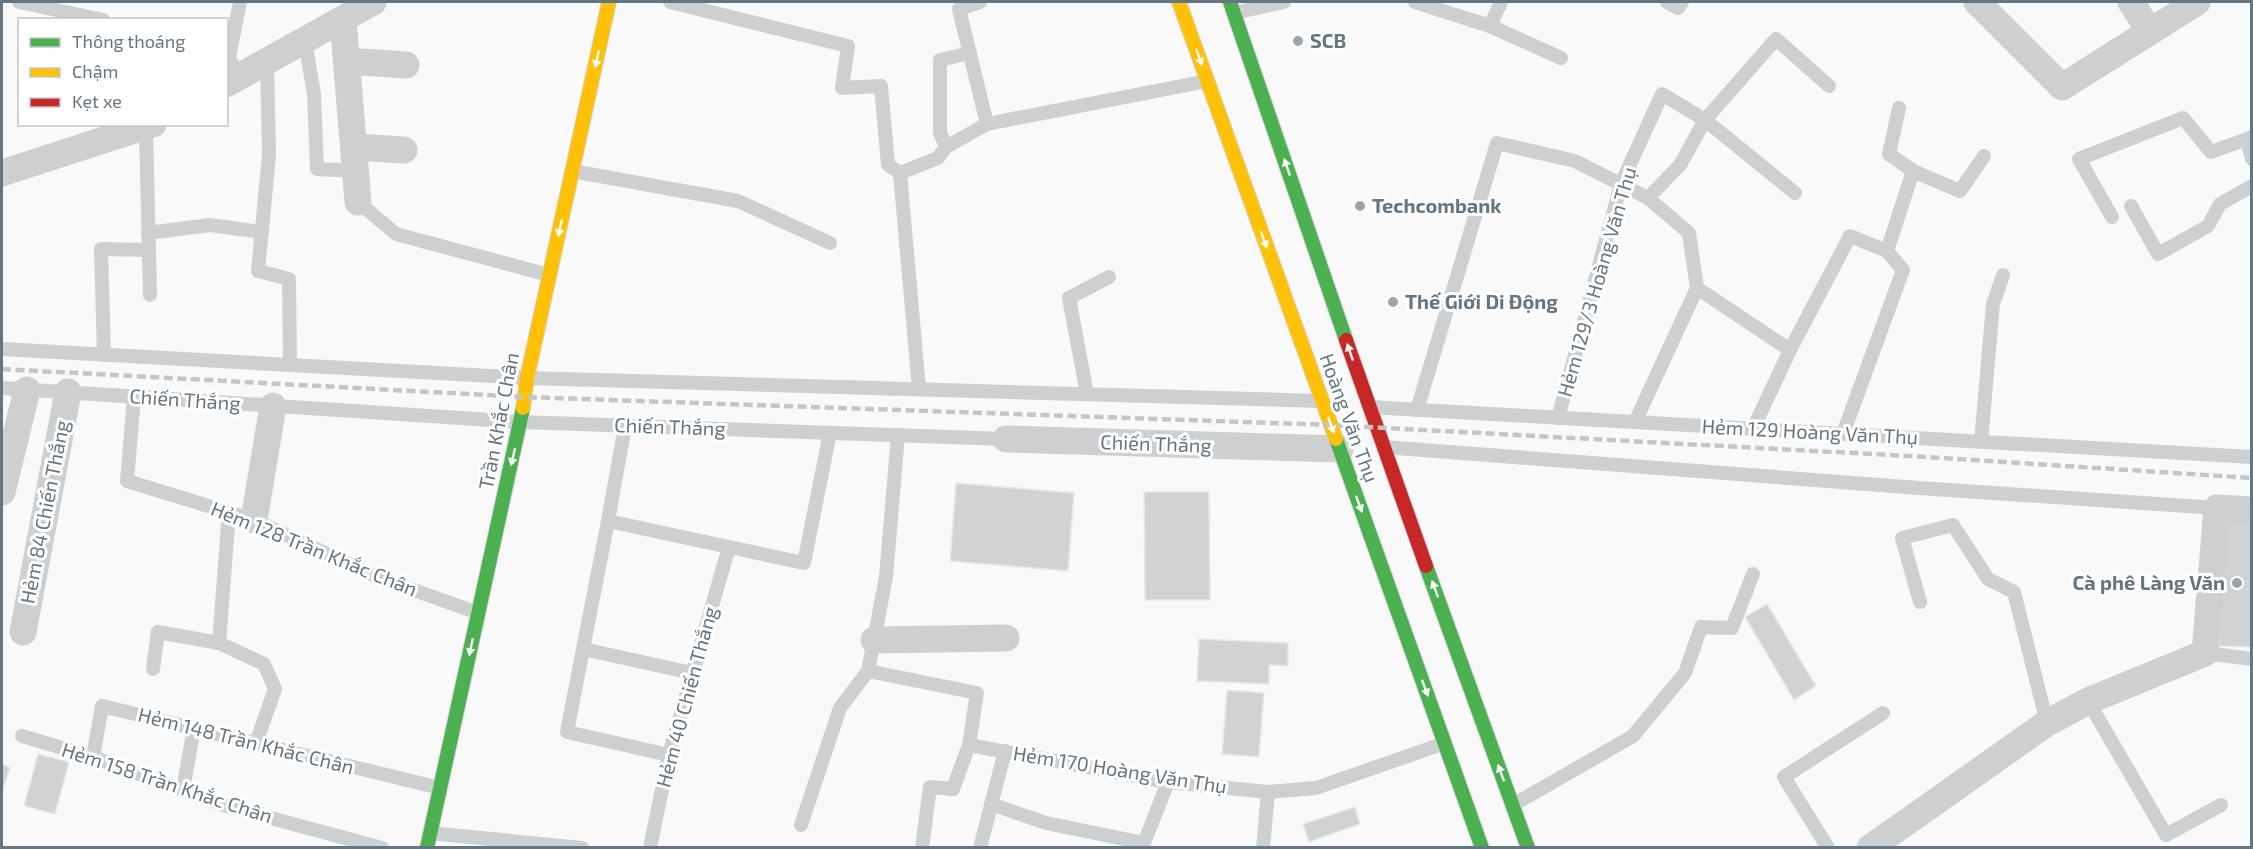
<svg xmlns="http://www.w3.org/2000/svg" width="2253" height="849" font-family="'Exo 2',sans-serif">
	<rect width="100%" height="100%" fill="#f9f9f9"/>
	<g fill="#d0d2d3" stroke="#e8e8e8" stroke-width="1.5">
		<path d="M956,483L1074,493L1068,571L950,561Z"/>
		<path d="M1144,492H1209L1210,600H1145Z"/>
		<path d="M2225,518L2252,519V647L2219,646Z"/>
		<path d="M1767,604L1816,686L1794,700L1745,617Z"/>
		<path d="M1199,639L1288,643V666L1269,665V684L1197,681Z"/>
		<path d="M1227,690L1264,693L1259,757L1222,754Z"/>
		<path d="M38,754L69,762L55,814L24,806Z"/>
		<path d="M2,764L10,768L2,791Z"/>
		<path d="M1355,807L1360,824L1309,842L1303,824Z"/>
	</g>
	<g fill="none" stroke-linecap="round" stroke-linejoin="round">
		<g stroke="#d5d6d7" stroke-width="16">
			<g id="fast">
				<path d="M1230,2L1346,340"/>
				<path d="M1336,439L1482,848"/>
				<path d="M1426,566L1528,848"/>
				<path d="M427,848L523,408"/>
			</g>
		</g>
		<g stroke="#d5d6d7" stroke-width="16">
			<g id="slow">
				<path d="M1179,2L1336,439"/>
				<path d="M523,408L527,378L609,2"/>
			</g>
		</g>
		<g stroke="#d5d6d7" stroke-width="16">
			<path id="jam" d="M1346,340L1426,566"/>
		</g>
		<g stroke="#cecfd0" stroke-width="14">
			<path d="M19,2L103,20"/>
			<path d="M670,2L848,46L842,88L881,86L888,165L900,173"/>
			<path d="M980,2L959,9L987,124"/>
			<path d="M1415,2L1490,26L1561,58"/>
			<path d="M1667,2L1678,8L1682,2"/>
			<path d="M1234,13L1284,2"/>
			<path d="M1490,26L1501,2"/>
			<path d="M305,41L314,94L317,169L356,171"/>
			<path d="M226,46L231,47L229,58L239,77"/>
			<path d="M231,47L240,2"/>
			<path d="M267,60L269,155L258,271L289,279L290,365"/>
			<path d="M1899,108L1889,154L1913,171L1960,191L1984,156"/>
			<path d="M146,128L150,295"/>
			<path d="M2252,137L2247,139L2252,159"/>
			<path d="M946,147L940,133V60L970,53"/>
			<path d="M572,171L738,201L830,243"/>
			<path d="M1648,198L1689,233L1697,288L1790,350"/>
			<path d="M358,202L396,234L549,275"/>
			<path d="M2131,206L2158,254L2208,226L2220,204L2252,186"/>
			<path d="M2112,217L2079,159L2183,118L2211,152L2247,139"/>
			<path d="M148,233L210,225L262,232"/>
			<path d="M1887,251L1913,171"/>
			<path d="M2,349L527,378L1321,401"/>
			<path d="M104,355L101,249L149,250"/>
			<path d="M2,388L521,422L1006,439"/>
			<path d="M919,389L900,173L938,158L946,147L987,124L1207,81"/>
			<path d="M1087,394L1069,298L1109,277"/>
			<path d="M134,397L127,481L254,520L375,576L478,613"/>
			<path d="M1369,407L2252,457"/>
			<path d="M1417,410L1497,143L1575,161L1648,198L1680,165L1705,120L1795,193"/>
			<path d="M1558,418L1621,184L1662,94L1705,120L1776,39L1829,86"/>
			<path d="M1635,422L1697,288"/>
			<path d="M625,426L608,521L729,547L669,755L650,848"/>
			<path d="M1753,429L1790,350L1850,236L1887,251L1903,270L1843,434"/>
			<path d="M1981,442L1993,304L2003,275"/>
			<path d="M1384,447L1919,488L2217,508"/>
			<path d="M608,521L583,649L692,673"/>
			<path d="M729,547L804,563L830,433"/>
			<path d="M1920,602L1902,538L1953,525L1988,579L2014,592L2047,723"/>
			<path d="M219,643L264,664L275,689L256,743"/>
			<path d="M583,649L567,732L669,755"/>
			<path d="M2205,653L2252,659"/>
			<path d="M153,669L158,632L219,643L229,512"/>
			<path d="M868,671L977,693L969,745L953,789L930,787L922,848"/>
			<path d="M2088,701L2166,835L2221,805"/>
			<path d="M22,736L93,757L223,805L382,848"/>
			<path d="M969,745L1168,782L1268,792L1316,788L1445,743"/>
			<path d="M93,757L102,706L440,788"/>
			<path d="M183,790L194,728"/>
			<path d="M991,804L1046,823L1144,843L1168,782"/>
			<path d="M1513,805L1633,736L1685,673L1701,627L1732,628L1753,574"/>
			<path d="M801,825L840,708L868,671L886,577L898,435"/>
			<path d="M430,833L582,848"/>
			<path d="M980,848L1005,751"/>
			<path d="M1263,848L1268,792"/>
			<path d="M1828,848L1784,777L1883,713"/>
		</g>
		<g stroke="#cecfd0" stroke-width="27">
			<path d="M1977,2L2062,87L2197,2"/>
			<path d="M2131,2L2150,32"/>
			<path d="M343,20L358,202"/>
			<path d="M347,61L406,65"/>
			<path d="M226,84L373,2"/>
			<path d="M354,147L404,150"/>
			<path d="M2,173L153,124"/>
			<path d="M1006,439L1340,449"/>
			<path d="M2,492L27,390"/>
			<path d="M254,520L273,406"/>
			<path d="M23,632L68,392"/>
			<path d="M874,640L1006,638"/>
			<path d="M1870,848L2047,723L2088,701L2205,653L2217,508L2252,510"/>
		</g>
		<use href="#fast" stroke="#4caf50" stroke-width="14"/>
		<use href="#slow" stroke="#ffc107" stroke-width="14"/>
		<use href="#jam" stroke="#c62828" stroke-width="14"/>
		<path stroke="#c3c5c6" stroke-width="4.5" stroke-dasharray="9 4.5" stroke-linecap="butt" d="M2,369L524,397L1331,425L1927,457L2252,478"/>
	</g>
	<defs><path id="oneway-solid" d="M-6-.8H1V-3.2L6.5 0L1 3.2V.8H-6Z" transform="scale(1.5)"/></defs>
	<g fill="#f6fbf6">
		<use href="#oneway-solid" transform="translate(1199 57) rotate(70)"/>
		<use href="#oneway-solid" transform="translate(597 59) rotate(102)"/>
		<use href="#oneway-solid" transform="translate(1287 167) rotate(-109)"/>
		<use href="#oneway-solid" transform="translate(560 228) rotate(102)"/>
		<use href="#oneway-solid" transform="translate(1264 240) rotate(70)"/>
		<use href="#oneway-solid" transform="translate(1350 352) rotate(-109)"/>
		<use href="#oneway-solid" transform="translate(1331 425) rotate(70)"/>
		<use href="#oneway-solid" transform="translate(513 457) rotate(103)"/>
		<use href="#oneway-solid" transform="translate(1359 504) rotate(70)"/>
		<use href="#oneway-solid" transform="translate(1435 589) rotate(-110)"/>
		<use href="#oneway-solid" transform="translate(471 647) rotate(102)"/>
		<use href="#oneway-solid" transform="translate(1425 688) rotate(70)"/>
		<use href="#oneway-solid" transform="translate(1501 773) rotate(-110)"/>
	</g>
	<g fill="#99a4ac" stroke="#fff" stroke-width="2">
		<circle cx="1298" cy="41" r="6"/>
		<circle cx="1360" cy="206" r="6"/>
		<circle cx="1393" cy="302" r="6"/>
		<circle cx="2237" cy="583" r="6"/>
	</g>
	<g text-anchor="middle" stroke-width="6" stroke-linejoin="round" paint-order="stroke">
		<g font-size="20" font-weight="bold" fill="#657683" stroke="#fff" text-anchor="start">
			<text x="1310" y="48">SCB</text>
			<text x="1372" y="213">Techcombank</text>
			<text x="1405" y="309">Thế Giới Di Động</text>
			<text x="2225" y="590" text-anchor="end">Cà phê Làng Văn</text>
		</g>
		<g font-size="20" fill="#657683" stroke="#fff">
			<text transform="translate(1597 282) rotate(-74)" y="7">Hẻm 129/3 Hoàng Văn Thụ</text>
			<text transform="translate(185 400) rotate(4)" y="7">Chiến Thắng</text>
			<text transform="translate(1349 418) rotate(70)" y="7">Hoàng Văn Thụ</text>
			<text transform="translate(499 421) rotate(-79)" y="7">Trần Khắc Chân</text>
			<text transform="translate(670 427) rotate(2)" y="7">Chiến Thắng</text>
			<text transform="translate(1810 432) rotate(3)" y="7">Hẻm 129 Hoàng Văn Thụ</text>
			<text transform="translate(1156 444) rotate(2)" y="7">Chiến Thắng</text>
			<text transform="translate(45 512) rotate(-79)" y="7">Hẻm 84 Chiến Thắng</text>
			<text transform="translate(314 549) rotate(22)" y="7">Hẻm 128 Trần Khắc Chân</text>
			<text transform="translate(687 697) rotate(-75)" y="7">Hẻm 40 Chiến Thắng</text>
			<text transform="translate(246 741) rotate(14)" y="7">Hẻm 148 Trần Khắc Chân</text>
			<text transform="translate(1120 770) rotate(9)" y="7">Hẻm 170 Hoàng Văn Thụ</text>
			<text transform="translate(167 783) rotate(18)" y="7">Hẻm 158 Trần Khắc Chân</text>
		</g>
	</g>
	<rect width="2253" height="849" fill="none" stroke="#657683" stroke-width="6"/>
	<rect x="18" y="18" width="210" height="108" fill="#ffffff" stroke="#c1c8cd" stroke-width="1.5"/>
	<rect x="30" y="38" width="30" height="9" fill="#4caf50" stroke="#c1c8cd" stroke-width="1.5"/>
	<text x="72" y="48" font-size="18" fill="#657683">Thông thoáng</text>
	<rect x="30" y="68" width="30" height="9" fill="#ffc107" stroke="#c1c8cd" stroke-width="1.5"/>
	<text x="72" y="78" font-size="18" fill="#657683">Chậm</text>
	<rect x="30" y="98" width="30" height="9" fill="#c62828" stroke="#c1c8cd" stroke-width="1.5"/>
	<text x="72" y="108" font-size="18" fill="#657683">Kẹt xe</text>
</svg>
